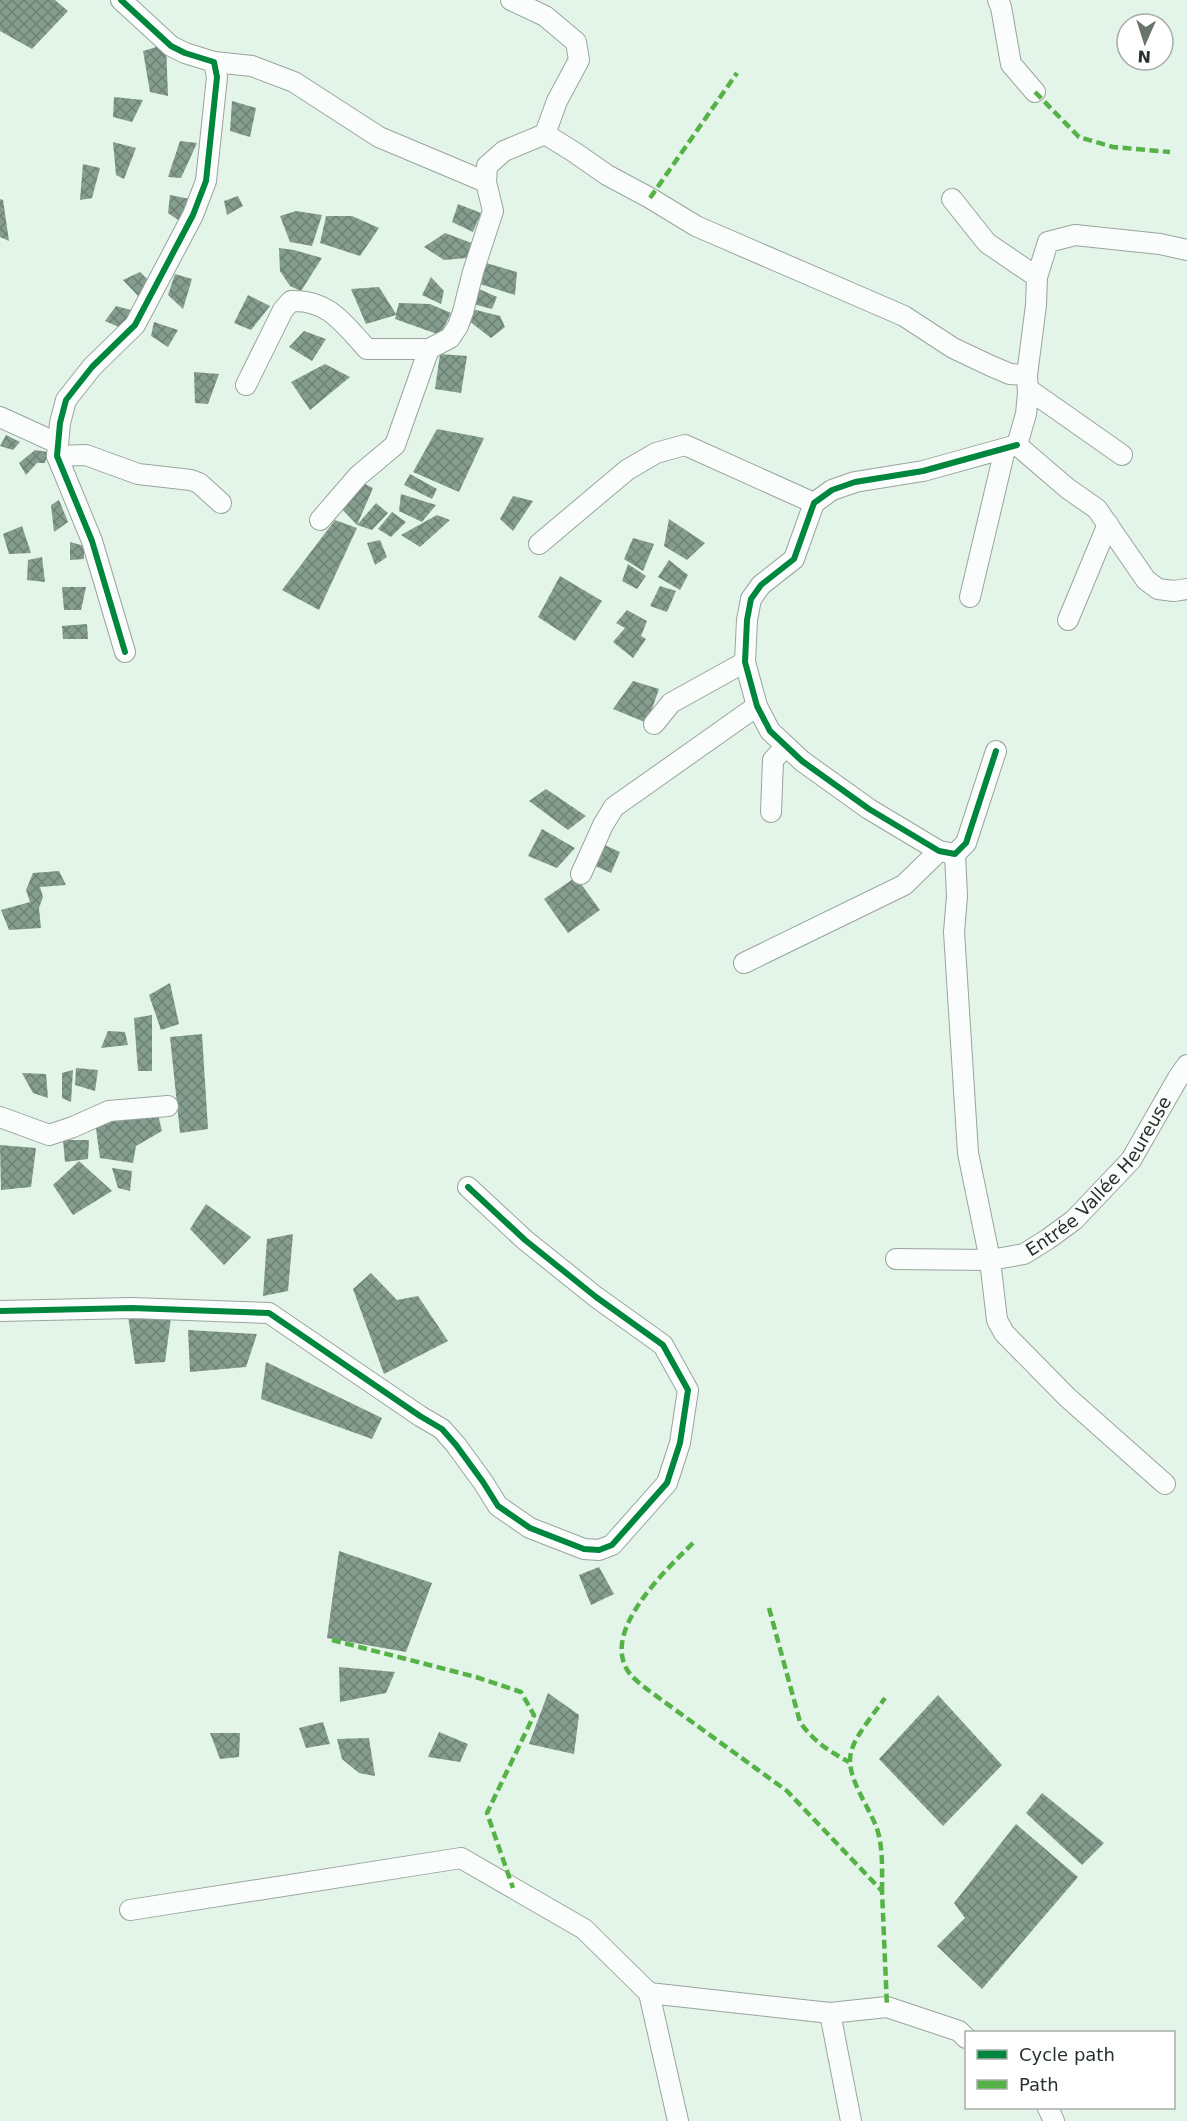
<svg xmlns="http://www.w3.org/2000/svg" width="1187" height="2121" font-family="'DejaVu Sans',sans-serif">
	<defs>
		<pattern id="building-cross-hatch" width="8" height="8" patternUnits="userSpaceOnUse" patternTransform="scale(1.5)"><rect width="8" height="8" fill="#849d8e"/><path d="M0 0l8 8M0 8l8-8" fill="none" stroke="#6c8174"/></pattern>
	</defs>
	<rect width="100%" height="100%" fill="#e3f4e8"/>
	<g fill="url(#building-cross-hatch)">
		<path d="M0,0H55L68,11L32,49L0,31Z"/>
		<path d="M166,44L168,96L150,92L143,51Z"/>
		<path d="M114,97L143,100L132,122L113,117Z"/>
		<path d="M232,101L256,108L250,137L230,131Z"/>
		<path d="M180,141L197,143L181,178L168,177Z"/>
		<path d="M113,142L136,148L124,179L116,175Z"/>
		<path d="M83,164L100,168L92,198L80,200Z"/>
		<path d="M170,195L190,199L181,222L168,213Z"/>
		<path d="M238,196L243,206L227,215L224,201Z"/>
		<path d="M0,199L3,200L9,241L0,237Z"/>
		<path d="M458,204L481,213L473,232L452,222Z"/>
		<path d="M296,211L322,215L312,246L290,242L280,216Z"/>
		<path d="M326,216H352L379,228L360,256L320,243Z"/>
		<path d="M445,233L477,245L467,258L444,260L424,247Z"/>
		<path d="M279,248L294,250L322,258L301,291L290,286L280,271Z"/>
		<path d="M486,263L517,272L515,295L480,284Z"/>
		<path d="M140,272L151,283L139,297L123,280Z"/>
		<path d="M175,274L192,279L183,309L168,295Z"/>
		<path d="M431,277L444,291L441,304L422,295Z"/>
		<path d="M379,287L396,314L399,303L430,304L451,313L440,335L395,319L396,315L366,324L351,289Z"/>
		<path d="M479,289L497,297L492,309L473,304Z"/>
		<path d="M248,295L270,306L251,330L234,323Z"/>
		<path d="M116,306L135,311L121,328L105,321Z"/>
		<path d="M468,308L500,316L505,327L491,338L469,321Z"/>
		<path d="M154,322L178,330L168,347L151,336Z"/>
		<path d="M304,331L326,339L312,361L289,347Z"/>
		<path d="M440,354L467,356L461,393L435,389Z"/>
		<path d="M325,364L350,377L310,410L291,382Z"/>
		<path d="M194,372L219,374L208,404L195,403Z"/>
		<path d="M437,429L484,438L459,492L413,472Z"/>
		<path d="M6,435L20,442L13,450L0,446Z"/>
		<path d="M35,450L48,452L45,463H37L26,475L19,463Z"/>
		<path d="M410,474L437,489L432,499L404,485Z"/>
		<path d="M359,481L373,488L357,525L340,507Z"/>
		<path d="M401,494L436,505L422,522L399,511Z"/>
		<path d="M513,496L533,501L513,531L500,519Z"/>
		<path d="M59,500L68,522L54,532L51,505Z"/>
		<path d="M376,503L388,513L372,530L357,525Z"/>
		<path d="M392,512L406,522L391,537L378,529Z"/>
		<path d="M437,515L450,520L420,547L401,535Z"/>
		<path d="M669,519L705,543L687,560L664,546Z"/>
		<path d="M335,520L357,528L319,610L282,590Z"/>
		<path d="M22,526L31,553L9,554L3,534Z"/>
		<path d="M633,538L654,544L643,571L624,559Z"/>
		<path d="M380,540L387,557L375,565L367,543Z"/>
		<path d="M70,542L84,546V559L70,560Z"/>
		<path d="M42,557L45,582L27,580L28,560Z"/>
		<path d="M669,560L688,575L680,590L658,577Z"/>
		<path d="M628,564L646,576L637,589L622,581Z"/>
		<path d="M560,576L602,601L575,641L538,617Z"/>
		<path d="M660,586L676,591L667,612L650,606Z"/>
		<path d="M62,587H86L81,610H64Z"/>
		<path d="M627,610L647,621L641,636L646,639L633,658L613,642L625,628L616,623Z"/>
		<path d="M87,624L88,639H63L62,626Z"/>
		<path d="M633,681L659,689L647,723L613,709Z"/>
		<path d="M546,789L586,816L568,830L529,801Z"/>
		<path d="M542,829L575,848L557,868L528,856Z"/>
		<path d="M598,842L620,852L611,873L589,863Z"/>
		<path d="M59,871L66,885L40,887L43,897L39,908L41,928L9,930L1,910L30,902L26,890L33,873Z"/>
		<path d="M576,877L600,910L568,933L544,899Z"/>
		<path d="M170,983L179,1024L161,1030L149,995Z"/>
		<path d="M152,1015V1071H138L134,1018Z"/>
		<path d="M108,1031L125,1032L128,1045L101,1048Z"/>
		<path d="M202,1034L208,1129L180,1133L170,1037Z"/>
		<path d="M76,1068L98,1070L95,1091L75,1085Z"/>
		<path d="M73,1070L71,1102L62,1098V1073Z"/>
		<path d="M22,1073L46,1074L48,1098L33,1093Z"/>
		<path d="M156,1107L162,1131L136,1146L133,1163L100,1158L94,1114Z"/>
		<path d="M63,1140H89L88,1159L65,1162Z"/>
		<path d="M0,1145L36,1148L31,1187L1,1190Z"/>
		<path d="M79,1161L112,1191L73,1215L53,1185Z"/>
		<path d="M112,1168L132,1171L130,1191L118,1188Z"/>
		<path d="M206,1204L251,1237L224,1265L190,1229Z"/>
		<path d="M293,1234L288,1291L263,1296L267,1239Z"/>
		<path d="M371,1273L397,1300L418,1296L448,1341L384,1374L353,1289Z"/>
		<path d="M172,1310L165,1362L135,1364L128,1316Z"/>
		<path d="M188,1330L257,1334L246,1367L190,1372Z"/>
		<path d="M266,1362L382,1418L372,1439L261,1399Z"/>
		<path d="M339,1551L432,1583L406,1652L327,1638Z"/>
		<path d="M599,1567L614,1594L591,1605L579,1575Z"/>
		<path d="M339,1667L395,1672L386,1693L340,1702Z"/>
		<path d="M548,1693L579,1715L574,1754L529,1744Z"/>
		<path d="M938,1695L1002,1765L943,1826L879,1759Z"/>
		<path d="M323,1722L330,1744L306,1748L299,1728Z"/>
		<path d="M439,1732L468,1744L460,1762L428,1757Z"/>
		<path d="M210,1733H240L239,1757L220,1759Z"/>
		<path d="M369,1738L375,1776L359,1773L342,1759L337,1739Z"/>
		<path d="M1042,1793L1104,1843L1082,1865L1026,1813Z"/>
		<path d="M1016,1824L1078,1877L982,1989L937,1946L965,1918L954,1903Z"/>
	</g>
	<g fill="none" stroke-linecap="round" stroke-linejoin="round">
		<g stroke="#99a59d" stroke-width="22">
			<g id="minor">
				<path d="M121,0L171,46L185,53L214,62L217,77L206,181L193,215L135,325L92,367L66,400L60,423L57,456L92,541L125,652"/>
				<path d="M998,0L1001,7L1011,64L1035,92"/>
				<path d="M214,62L252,66L294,82L379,137L486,182"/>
				<path d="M545,134L574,152L607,175L650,198L696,226L904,316L953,348L991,366L1010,374L1027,375"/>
				<path d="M952,199L987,243L1037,277"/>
				<path d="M1187,250L1160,244L1075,235L1048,242L1037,277L1036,305L1027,375L1028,393L1026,414L1017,445L1067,488L1097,509L1146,580L1158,589L1174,591L1187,589"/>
				<path d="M246,385L283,310L291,301C328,299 344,324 367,349H429"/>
				<path d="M1028,389L1122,455"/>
				<path d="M0,417L57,443"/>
				<path d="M57,456L86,455L138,474L191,480L199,483L221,503"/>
				<path d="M320,520L358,476L395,445L429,349L450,338L458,326L463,312L473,272L493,211L486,182L487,166L504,151L545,134L557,101L579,60L576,42L545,16L511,0"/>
				<path d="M539,544L627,470L656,453L685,445L814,503"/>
				<path d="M970,597L1005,449"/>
				<path d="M1068,620L1108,524"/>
				<path d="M654,724L671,703L745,662"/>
				<path d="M996,751L966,843L955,854L939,851L869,809L802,761L770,731L757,706L745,662L747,620L751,599L761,585L794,559L814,503L832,490L855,482L923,471L1017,445"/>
				<path d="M771,812L773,760L785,747"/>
				<path d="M955,854L957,896L954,932L968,1153L990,1260L997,1320L1004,1333L1067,1397L1165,1484"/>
				<path d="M581,874L603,825L614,807L757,706"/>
				<path d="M744,963L904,885L939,851"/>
				<path d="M0,1117L49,1135L73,1127L109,1111L168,1106"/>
				<path id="s1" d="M896,1259L990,1260L1024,1254L1048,1239L1074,1220L1131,1160L1178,1078L1187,1065"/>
				<path d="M0,1311L132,1308L269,1313L420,1416L442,1429L456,1445L483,1482L498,1506L530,1528L584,1549L599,1550L612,1545L667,1483L680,1443L688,1390L663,1345L596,1297L525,1240L468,1187"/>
				<path d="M130,1910L461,1858L584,1929L649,1993L678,2121"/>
				<path d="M649,1993L830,2013L887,2007L959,2031L966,2038"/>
				<path d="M830,2013L851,2121"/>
				<path d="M1048,2108L1054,2121"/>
			</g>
		</g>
		<use href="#minor" stroke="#fbfdfc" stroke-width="20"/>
		<g stroke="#55b246" stroke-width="4.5" stroke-dasharray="9 4.5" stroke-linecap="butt">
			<path d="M1035,92L1079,137L1113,147L1170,152"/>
			<path d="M650,198L737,73"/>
			<path d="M693,1543C666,1570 598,1633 630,1674C635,1680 642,1685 648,1690L787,1791L882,1891L887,2007"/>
			<path d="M769,1608L800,1722C814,1742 829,1751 849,1762"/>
			<path d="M332,1640L476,1677L521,1692L534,1715L487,1813L513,1888"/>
			<path d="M882,1891C882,1873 883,1854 879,1836C873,1809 842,1776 852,1749C856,1735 876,1711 885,1698"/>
		</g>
		<g stroke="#fff" stroke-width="10">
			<g id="cycleway">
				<path d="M121,0L171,46L185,53L214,62L217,77L206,181L193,215L135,325L92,367L66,400L60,423L57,456L92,541L125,652"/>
				<path d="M996,751L966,843L955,854L939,851L869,809L802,761L770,731L757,706L745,662L747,620L751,599L761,585L794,559L814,503L832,490L855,482L923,471L1017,445"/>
				<path d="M0,1311L132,1308L269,1313L420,1416L442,1429L456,1445L483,1482L498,1506L530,1528L584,1549L599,1550L612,1545L667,1483L680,1443L688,1390L663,1345L596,1297L525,1240L468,1187"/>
			</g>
		</g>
		<use href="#cycleway" stroke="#00873e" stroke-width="6"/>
	</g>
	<g text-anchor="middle" stroke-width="6" stroke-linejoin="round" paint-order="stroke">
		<g font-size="18" fill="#253129" stroke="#fff">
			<text dy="6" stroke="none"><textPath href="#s1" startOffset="238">Entrée Vallée Heureuse</textPath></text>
		</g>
	</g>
	<rect x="965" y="2031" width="210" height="78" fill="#ffffff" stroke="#a8ada9" stroke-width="1.5"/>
	<rect x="977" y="2050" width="30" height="9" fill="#00873e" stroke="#a8ada9" stroke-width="1.5"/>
	<text x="1019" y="2061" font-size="18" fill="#253129">Cycle path</text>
	<rect x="977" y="2080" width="30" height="9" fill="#55b246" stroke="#a8ada9" stroke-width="1.5"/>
	<text x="1019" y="2091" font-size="18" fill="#253129">Path</text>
	<g transform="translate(1145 42) rotate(183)"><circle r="28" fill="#ffffff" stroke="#a8ada9" stroke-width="1.5"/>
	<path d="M0-4.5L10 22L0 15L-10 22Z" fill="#68756c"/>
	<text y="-9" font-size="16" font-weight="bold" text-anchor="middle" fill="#253129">N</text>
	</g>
</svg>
